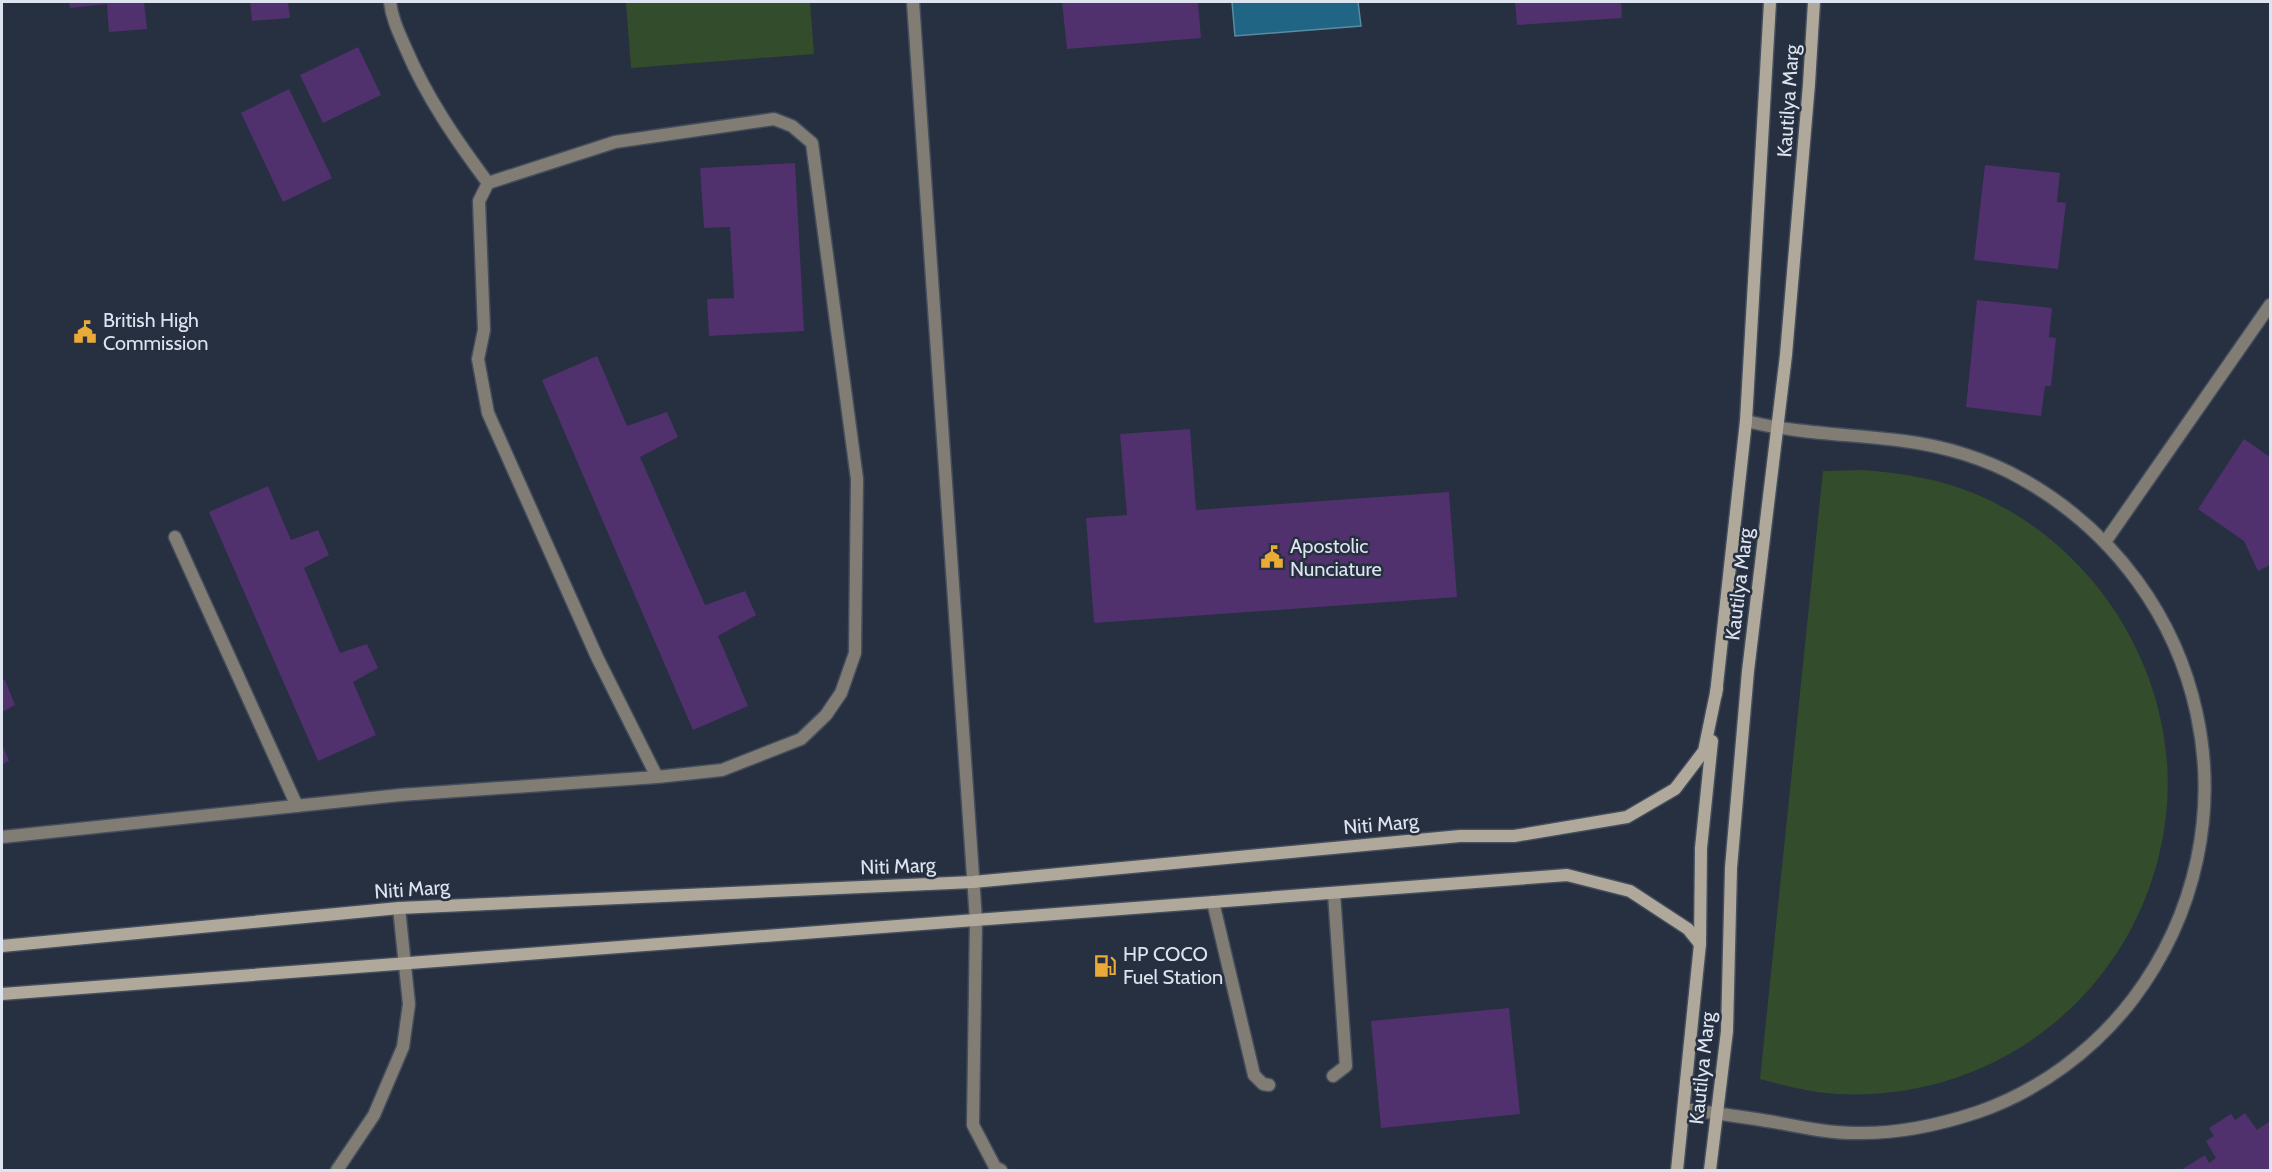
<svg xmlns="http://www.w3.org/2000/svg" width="2272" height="1172" font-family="Cabin,sans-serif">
	<rect width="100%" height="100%" fill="#263040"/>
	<g fill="#334c2b">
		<path d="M626,2H810L814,54L631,68Z"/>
		<path d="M1863,470C1902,473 1941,479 1978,495C2101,548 2181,682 2166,816C2147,982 2005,1102 1839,1094C1812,1093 1786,1086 1760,1079L1823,471Z"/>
	</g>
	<path fill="#206584" stroke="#598ba4" stroke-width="1.5" d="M1232,2H1358L1361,26L1235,36Z"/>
	<g fill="#50306d">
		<path d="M69,2H144L147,29L109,32L107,4L70,8Z"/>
		<path d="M250,2H288L290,18L252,21Z"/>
		<path d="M1062,2H1198L1201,38L1067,49Z"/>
		<path d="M1515,2H1621L1622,18L1517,25Z"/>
		<path d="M358,47L381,95L323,123L300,75Z"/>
		<path d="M289,89L332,178L283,202L241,113Z"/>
		<path d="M795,163L804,331L709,336L707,299L734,298L730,227L704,228L700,168Z"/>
		<path d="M1985,165L2060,173L2057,202L2066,203L2058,269L1974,260Z"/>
		<path d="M1977,300L2052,308L2049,337L2056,338L2051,386H2045L2041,416L1966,407Z"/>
		<path d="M597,356L627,426L667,412L678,437L640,457L705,605L745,591L756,615L718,636L748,706L693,730L542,380Z"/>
		<path d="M1190,429L1196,510L1449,492L1457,597L1094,623L1086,518L1127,515L1120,434Z"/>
		<path d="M2244,439L2270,457V565L2258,571L2244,541L2198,509Z"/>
		<path d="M268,486L291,540L318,530L329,555L304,568L340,653L367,644L378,668L353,682L376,735L318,761L209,512Z"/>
		<path d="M5,680L15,705L2,712V681Z"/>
		<path d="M2,744L9,761L2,764Z"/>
		<path d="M1509,1008L1520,1114L1381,1128L1371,1021Z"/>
		<path d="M2245,1113L2257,1130L2270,1121V1170H2181L2205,1155L2209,1163L2216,1158L2206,1141L2214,1136L2209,1128L2231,1114L2235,1120Z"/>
	</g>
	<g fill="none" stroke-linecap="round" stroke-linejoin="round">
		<g stroke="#434d5c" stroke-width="15">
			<g id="lane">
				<path d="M390,2C392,19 399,33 406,49C427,98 456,140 488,183"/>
				<path d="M175,537L297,806"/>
				<path d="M2,837L400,795L657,777L722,770L801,739L826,715L841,693L855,653L857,479L812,143L792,126L774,119L615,142L488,183L479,201L484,330L478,359L488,413L597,657L657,777"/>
				<path d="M1213,902L1254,1075L1263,1084L1269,1085"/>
				<path d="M1333,1076L1346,1066L1334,893"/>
				<path d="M337,1170L374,1115L403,1047L409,1004L399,908"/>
			</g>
		</g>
		<g stroke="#434d5c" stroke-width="15">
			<g id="street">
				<path d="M913,2L976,920L973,1125L995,1167L1001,1170"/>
				<path d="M2105,542L2270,305"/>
				<path d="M1684,1109C1714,1113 1744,1117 1774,1122C1801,1127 1828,1133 1856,1133C1898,1134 1939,1125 1978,1112C2039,1091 2094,1050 2133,999C2263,826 2210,585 2022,479C1987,459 1944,446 1904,441C1851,434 1798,434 1746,421"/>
			</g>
		</g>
		<g stroke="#434d5c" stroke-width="15">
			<g id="secondary">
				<path d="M1716,694L1746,421L1770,2"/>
				<path d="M2,946L399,908L973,882L1460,836H1514L1627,817L1675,789L1704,751L1717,688"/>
				<path d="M2,994C523,951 1045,915 1567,875L1630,891L1688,929L1700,944"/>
				<path d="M1677,1170L1700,944L1701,848L1712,741"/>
				<path d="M1710,1170L1727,1031L1731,868L1748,671L1786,355L1809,84L1814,2"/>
			</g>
		</g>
		<use href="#lane" stroke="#817d74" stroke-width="12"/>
		<use href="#street" stroke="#817d74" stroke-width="12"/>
		<use href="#secondary" stroke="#b0a89a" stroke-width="12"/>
	</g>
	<defs>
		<g id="civic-bare" transform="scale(1.8)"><path d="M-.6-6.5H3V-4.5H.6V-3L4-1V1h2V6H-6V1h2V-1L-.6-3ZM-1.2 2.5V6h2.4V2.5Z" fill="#eaaa38" stroke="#263040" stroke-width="2.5" paint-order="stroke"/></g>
		<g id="fuel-bare" transform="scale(1.8)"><path d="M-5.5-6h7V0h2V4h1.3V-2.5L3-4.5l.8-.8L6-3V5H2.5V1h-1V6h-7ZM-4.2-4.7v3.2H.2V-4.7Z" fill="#eaaa38" stroke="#263040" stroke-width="2.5" paint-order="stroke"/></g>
	</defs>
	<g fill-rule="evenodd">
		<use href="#civic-bare" x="85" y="332"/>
		<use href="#civic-bare" x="1272" y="557"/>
		<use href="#fuel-bare" x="1105" y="966"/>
	</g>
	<g text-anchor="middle" stroke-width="5" stroke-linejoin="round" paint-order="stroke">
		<g font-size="20" fill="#dee4ef" stroke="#263040">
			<text transform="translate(1788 101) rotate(-86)" y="7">Kautilya Marg</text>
			<text transform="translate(1739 584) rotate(-83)" y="7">Kautilya Marg</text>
			<text transform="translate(1381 824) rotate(-5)" y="7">Niti Marg</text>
			<text transform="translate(898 866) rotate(-2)" y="7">Niti Marg</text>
			<text transform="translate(412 889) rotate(-4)" y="7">Niti Marg</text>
			<text transform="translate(1702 1068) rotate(-84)" y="7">Kautilya Marg</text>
		</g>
		<g font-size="20" fill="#dee4ef" stroke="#263040" text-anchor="start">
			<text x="103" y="327">British High<tspan x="103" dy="23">Commission</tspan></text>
			<text x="1290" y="553">Apostolic<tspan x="1290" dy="23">Nunciature</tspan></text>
			<text x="1123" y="961">HP COCO<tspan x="1123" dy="23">Fuel Station</tspan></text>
		</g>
	</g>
	<rect width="2272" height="1172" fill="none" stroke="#dee4ef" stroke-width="6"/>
</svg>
